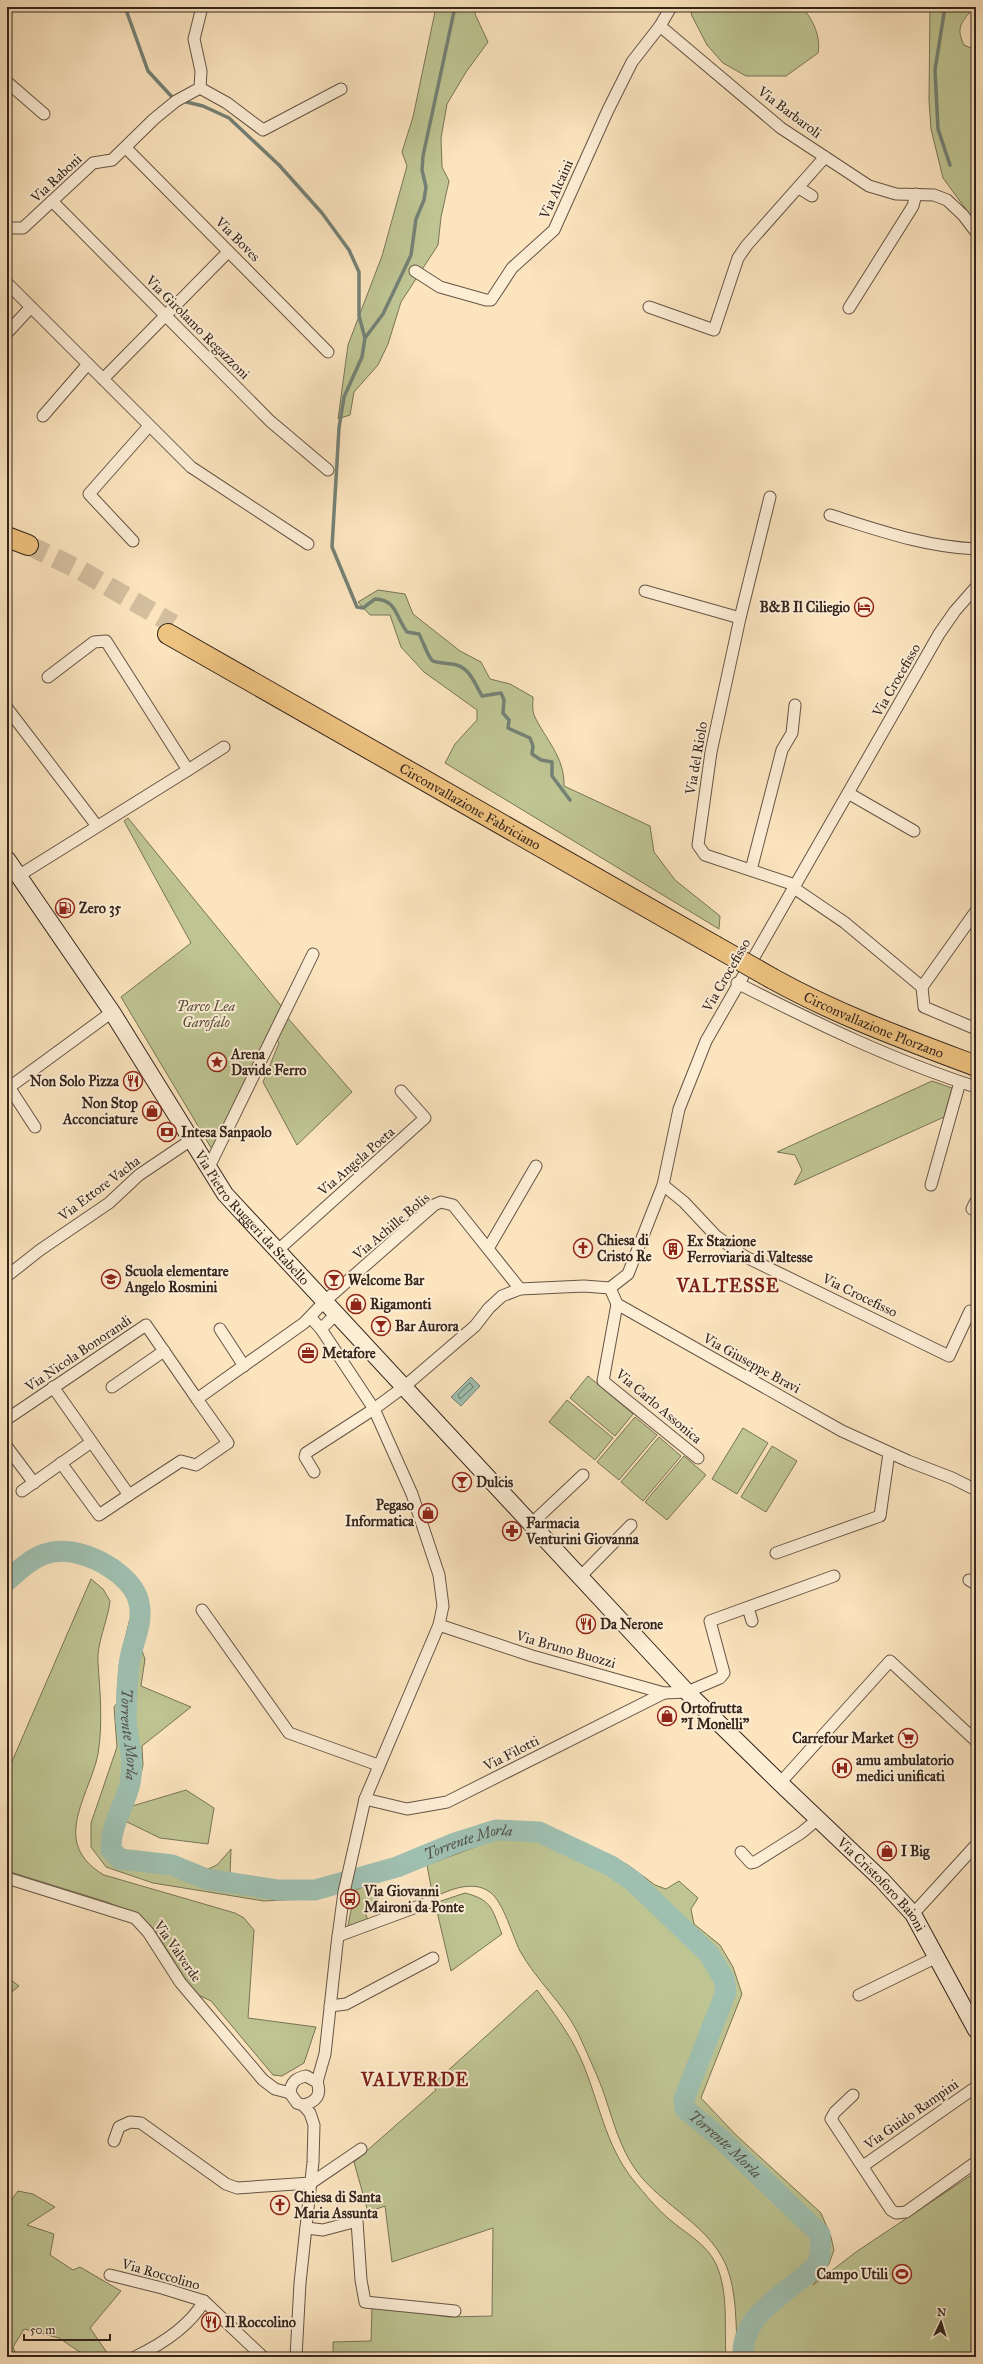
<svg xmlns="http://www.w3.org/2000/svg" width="983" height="2364" font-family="'IM FELL Great Primer',serif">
	<rect width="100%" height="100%" fill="#fbe4be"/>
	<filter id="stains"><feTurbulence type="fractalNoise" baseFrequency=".005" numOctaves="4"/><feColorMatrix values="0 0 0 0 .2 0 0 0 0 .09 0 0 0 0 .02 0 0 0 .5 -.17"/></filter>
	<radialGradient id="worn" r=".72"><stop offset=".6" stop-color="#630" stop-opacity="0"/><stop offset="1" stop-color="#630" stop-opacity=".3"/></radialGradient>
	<g fill="#bec492" stroke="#797458">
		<path d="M436,7H476L475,14L488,42L466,72L447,104L441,138L442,167L449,181L441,217L438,245L401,302L388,344L378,365L354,392L350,415L338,419L348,345L382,256L407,166L402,152L413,117Z"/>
		<path d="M690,7H802C813,20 821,36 818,53L786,76H746L723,63L707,45L692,16Z"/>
		<path d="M930,7H970V12C959,25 957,30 964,45L976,50V223L943,178L931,129L929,100Z"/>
		<path d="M378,590L405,594L413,614L460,651L481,662L490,679L510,684L533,697C533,702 532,710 534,715C545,739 565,757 564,786L650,826L654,852L675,880L720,916L719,929L445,763L455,744L477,720V710L424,672L401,647L390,615H370L358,602Z"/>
		<path d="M128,818L282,1007L213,1151L121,997L191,943L124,821Z"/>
		<path d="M286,1016L352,1092L297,1145L263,1082L279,1043L275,1038Z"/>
		<path d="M932,1081L952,1088L944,1117L794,1185L802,1170L795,1155L777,1152Z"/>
		<path d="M588,1376L633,1414L615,1436L570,1398Z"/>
		<path d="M567,1400L613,1438L595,1460L549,1422Z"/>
		<path d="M635,1417L657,1435L619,1480L597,1462Z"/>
		<path d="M743,1428L768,1443L737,1494L712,1479Z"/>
		<path d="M659,1437L681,1456L643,1501L621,1482Z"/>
		<path d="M772,1446L797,1461L766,1512L741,1497Z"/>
		<path d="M684,1456L706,1475L667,1520L645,1502Z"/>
		<path d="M91,1579L103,1589L110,1601C108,1620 96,1645 98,1663C100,1693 103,1723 98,1754C93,1780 73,1812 76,1838C78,1855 90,1867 104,1875L235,1913L244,1918L254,1930L248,2018L316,2027L304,2063L282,2076L273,2075L211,2001L194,1993L154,1929L136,1914L107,1902L7,1871V1773Z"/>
		<path d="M130,1618L145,1659L141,1686L191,1707L142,1746L143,1765L138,1788L113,1815L108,1836L107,1850L110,1856L115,1860L127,1863L146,1859L165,1861L187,1868L208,1869L217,1865L231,1849L230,1875L285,1886L299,1883L302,1899L264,1901L153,1883L106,1867L91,1847V1823L117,1747L114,1707L120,1699C114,1670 124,1646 130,1618Z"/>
		<path d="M186,1790L214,1808L208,1844L160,1838L125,1821L129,1807Z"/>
		<path d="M502,1837L541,1840L562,1847L590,1862L585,1844L628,1865L655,1885L666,1889L679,1881L698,1898L691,1909L694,1924L720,1945L733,1967L742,1994L701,2098L736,2135L821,2213L831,2237L834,2250L829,2264L813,2285L856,2252L976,2172V2357H738C735,2326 738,2294 726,2265C706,2220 654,2203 630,2161C617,2139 611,2113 602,2088C595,2070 586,2051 578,2033C563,2003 536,1980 520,1951C512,1935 504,1903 490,1892C473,1880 450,1889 433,1898L427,1865Z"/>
		<path d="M371,1884L380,1904L364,1910L368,1920L348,1926L355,1890Z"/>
		<path d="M465,1893C493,1900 492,1910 502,1934L451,1971L435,1903Z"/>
		<path d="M7,1977L19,1986L7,1996Z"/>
		<path d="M537,1990C553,2012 569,2033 580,2057C599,2099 604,2144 634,2181C644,2193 656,2208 669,2219C685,2233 707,2244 716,2264C729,2293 724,2327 726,2357H333V2342L371,2341L372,2306L449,2317L492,2316L493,2228L392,2262L385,2206L368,2212L354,2162L436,2090L432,2085Z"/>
		<path d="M18,2191L33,2194L55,2207L27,2225L54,2234L50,2255L73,2270L80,2267L121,2291L90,2328L110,2357H87L59,2338L24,2329L13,2347L17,2357H7V2284L10,2281L7,2279V2206Z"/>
	</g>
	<path fill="#9fbfb0" stroke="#748175" d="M471,1377L480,1386L461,1406L451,1397Z"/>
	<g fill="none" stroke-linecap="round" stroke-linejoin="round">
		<path stroke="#6a7266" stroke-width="1" d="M470,1383L473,1387L460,1399L458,1395Z"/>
		<g stroke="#748175" stroke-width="3.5">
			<path d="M125,7L148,71L173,98"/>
			<path d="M945,7L935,70L938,129L950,165"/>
			<path d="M182,101L203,106L229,118L279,165L322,213L349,250L359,272V316L365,338L362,357L344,397L339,428L332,547L357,607L363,608L375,599C397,600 395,616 407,632L419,634C423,641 428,658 433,661C437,663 446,663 452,664C469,666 474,682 482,696L501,693L504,700L503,713L509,720L508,728L530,738L533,746L532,754L541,760L552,762V776L570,800"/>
			<path d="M365,338L383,314L411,255L416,219L424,200L426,187L422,170L423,156L455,7"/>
		</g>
		<path stroke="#9fbfb0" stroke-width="21" id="s1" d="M7,1581C32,1557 51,1543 87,1556C107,1563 135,1581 139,1603C144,1625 131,1644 129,1665C127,1683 126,1702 126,1720C128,1745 135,1756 130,1783C125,1806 110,1825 111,1850L120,1859L172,1865L206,1879L277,1890H315L397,1867L455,1843L496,1830L539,1832L611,1866L633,1881L709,1954L724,1979L726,1992L684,2099L685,2109L720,2138L820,2234C820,2242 822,2254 818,2262C814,2269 805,2276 798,2281C773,2302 741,2320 743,2357"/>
		<path stroke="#d3be9e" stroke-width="20" stroke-dasharray="20 10" stroke-linecap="butt" d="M28,545L80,570L173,624"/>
		<g stroke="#665545" stroke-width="13">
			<g id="street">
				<path d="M660,26L781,128L869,186L896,194L934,195L947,200L963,215L976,232"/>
				<path d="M7,82L44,114"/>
				<path d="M200,88L227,103L263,130L341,89"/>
				<path d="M126,148L328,352"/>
				<path d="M799,188L812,196"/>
				<path d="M52,201L270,421L328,470"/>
				<path d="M7,228H23L93,163L112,160L154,119L176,101L200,88L201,71L194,39L202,7"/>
				<path d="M415,271L440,287L486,300H491L512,268L554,230L608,110L632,62L660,26L671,7"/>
				<path d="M7,283L191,467L308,544"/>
				<path d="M649,307L714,330L738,258L747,245L825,157"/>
				<path d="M849,308L913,206L916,194"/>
				<path d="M7,333L31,307"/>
				<path d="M103,379L228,252"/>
				<path d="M43,416L88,364"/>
				<path d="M770,497L740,618L711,752L698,845L705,855L795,885"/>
				<path d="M830,515C878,530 925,547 976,549"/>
				<path d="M133,541L89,494L149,426"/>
				<path d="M645,591L740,618"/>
				<path d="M7,708L97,826"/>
				<path d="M188,770L224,747"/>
				<path d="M848,793L914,831"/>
				<path d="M751,870L782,750L792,733L795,705"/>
				<path d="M18,876L188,770L106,641L94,642L48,677"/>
				<path d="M794,888L844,922L922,987"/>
				<path d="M976,911L922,987L924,1007L976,1029"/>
				<path d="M737,983C814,1022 894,1061 976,1087"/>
				<path d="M9,1087L35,1127"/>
				<path d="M7,1089L112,1012"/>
				<path d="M208,1169L313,954"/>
				<path d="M663,1185L684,1202L716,1236L744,1256L949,1356L970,1311"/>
				<path d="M931,1185L960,1082"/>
				<path d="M972,1209L976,1201"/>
				<path d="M489,1247L536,1166"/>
				<path d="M278,1250L425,1118L401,1091"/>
				<path d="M7,1276L40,1250L109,1203L139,1175L191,1140"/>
				<path d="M610,1288L617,1304L842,1431L908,1461L952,1478L976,1490"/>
				<path d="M617,1304L603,1381L698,1458"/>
				<path d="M311,1318L321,1329L374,1409L412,1494L439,1575L443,1606L439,1625L365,1799L344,1892L337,1944L325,2054L317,2082"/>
				<path d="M220,1329L244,1366"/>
				<path d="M321,1329L337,1313"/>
				<path d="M53,1387L129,1495L99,1515L61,1463"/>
				<path d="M112,1387L164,1351"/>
				<path d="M7,1419L146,1325L197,1399L304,1323L326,1300L434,1205L441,1202L453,1205L520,1289"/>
				<path d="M7,1447L34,1483"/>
				<path d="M314,1472L305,1457L306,1453L374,1409L405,1386L475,1326L489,1308L502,1296L520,1289L584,1286L610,1288L628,1274L663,1185L679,1109L706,1041L939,634L955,611L976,587"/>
				<path d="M22,1491L90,1443"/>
				<path d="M129,1495L181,1461L196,1465L228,1443L197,1399"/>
				<path d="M531,1524L583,1475"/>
				<path d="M776,1553L880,1516L889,1453"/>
				<path d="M580,1577L631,1525"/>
				<path d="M969,1580L976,1584"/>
				<path d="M748,1608L752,1621"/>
				<path d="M202,1610L289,1733L378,1765"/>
				<path d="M439,1625L532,1656L664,1693L687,1692L720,1678L724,1673L710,1621L834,1576"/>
				<path d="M780,1783L890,1661L976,1741"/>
				<path d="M365,1799L407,1809L447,1802L664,1693"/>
				<path d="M741,1852L751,1863L755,1862L801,1833L818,1819"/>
				<path d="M7,1878L135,1918L148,1932L180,1982L263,2080L275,2089L290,2093"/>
				<path d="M913,1914L976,1845"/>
				<path d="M338,1936L430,1902"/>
				<path d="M859,1995L937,1957"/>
				<path d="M330,2006L346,2004L433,1958"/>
				<path d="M853,2095L835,2112L831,2119L891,2210L896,2213L906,2212L976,2162"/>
				<path d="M114,2141L119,2127L130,2122L141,2123L226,2184L237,2188L311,2183L361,2149"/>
				<path d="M863,2166L976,2087"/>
				<path d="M306,2228L323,2230L357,2221L361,2280L365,2302L455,2311"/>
				<path d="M110,2275L162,2288L204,2301L263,2357"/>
				<path d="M135,2357C160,2345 190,2326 204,2301"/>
				<path d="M296,2357L300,2283L313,2162L314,2125L310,2113L303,2105L297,2103L290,2093C291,2082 296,2078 306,2076L317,2082C322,2095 316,2102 303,2105"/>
			</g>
		</g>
		<g stroke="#34251d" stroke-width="18">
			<g id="secondary">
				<path id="s2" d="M7,859L112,1012L225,1194L687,1692L780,1783L881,1879L913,1914L976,2030"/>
			</g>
		</g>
		<g stroke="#34251d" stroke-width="22">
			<g id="highway">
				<path d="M7,537L28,545"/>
				<path id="s3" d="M168,634L715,946"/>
				<path id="s4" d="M773,979C838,1015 907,1040 976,1066"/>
			</g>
		</g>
		<use href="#street" stroke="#fcedd5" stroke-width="11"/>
		<use href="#secondary" stroke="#fcedd5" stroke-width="16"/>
		<use href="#highway" stroke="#eec27f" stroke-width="20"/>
		<g stroke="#34251d" stroke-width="22" stroke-linecap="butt">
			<path id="highway-bridge" d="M715,946L773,979"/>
		</g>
		<use href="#highway-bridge" stroke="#eec27f" stroke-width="20"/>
	</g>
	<defs>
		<g id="hotel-ring" transform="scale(1)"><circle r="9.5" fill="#fcedd5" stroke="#8f2418" stroke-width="1.5"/><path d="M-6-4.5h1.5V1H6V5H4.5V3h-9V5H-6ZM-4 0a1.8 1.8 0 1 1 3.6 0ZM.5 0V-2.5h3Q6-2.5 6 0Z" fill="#8f2418"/></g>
		<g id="fuel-ring" transform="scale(1)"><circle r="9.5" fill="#fcedd5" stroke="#8f2418" stroke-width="1.5"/><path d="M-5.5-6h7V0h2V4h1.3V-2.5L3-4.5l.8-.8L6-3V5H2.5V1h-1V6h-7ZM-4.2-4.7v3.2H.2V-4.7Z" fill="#8f2418"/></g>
		<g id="sight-ring" transform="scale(1)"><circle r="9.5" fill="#fcedd5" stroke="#8f2418" stroke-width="1.5"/><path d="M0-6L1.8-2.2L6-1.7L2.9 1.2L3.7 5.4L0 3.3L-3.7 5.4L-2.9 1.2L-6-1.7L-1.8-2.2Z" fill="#8f2418"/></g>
		<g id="restaurant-ring" transform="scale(1)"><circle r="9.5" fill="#fcedd5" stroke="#8f2418" stroke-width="1.5"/><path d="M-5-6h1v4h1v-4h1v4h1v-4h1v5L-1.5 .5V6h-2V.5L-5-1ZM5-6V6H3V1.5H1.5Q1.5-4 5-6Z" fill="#8f2418"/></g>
		<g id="shop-ring" transform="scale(1)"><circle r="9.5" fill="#fcedd5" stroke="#8f2418" stroke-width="1.5"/><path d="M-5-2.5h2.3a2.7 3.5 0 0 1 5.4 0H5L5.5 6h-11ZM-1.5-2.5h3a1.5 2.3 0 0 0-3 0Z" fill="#8f2418"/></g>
		<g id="bank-ring" transform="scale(1)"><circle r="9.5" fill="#fcedd5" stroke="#8f2418" stroke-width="1.5"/><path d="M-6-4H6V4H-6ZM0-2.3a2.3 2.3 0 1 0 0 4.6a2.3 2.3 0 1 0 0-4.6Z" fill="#8f2418"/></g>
		<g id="church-ring" transform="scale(1)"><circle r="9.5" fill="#fcedd5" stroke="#8f2418" stroke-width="1.5"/><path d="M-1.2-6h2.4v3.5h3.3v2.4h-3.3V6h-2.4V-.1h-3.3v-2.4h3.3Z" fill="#8f2418"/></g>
		<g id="building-ring" transform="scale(1)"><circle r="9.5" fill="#fcedd5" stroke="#8f2418" stroke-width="1.5"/><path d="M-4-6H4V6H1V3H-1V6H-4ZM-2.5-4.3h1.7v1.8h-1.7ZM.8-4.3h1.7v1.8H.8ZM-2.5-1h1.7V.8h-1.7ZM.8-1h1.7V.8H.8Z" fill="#8f2418"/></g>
		<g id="school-ring" transform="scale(1)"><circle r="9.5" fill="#fcedd5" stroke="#8f2418" stroke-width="1.5"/><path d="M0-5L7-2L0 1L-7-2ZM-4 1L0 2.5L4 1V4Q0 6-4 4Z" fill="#8f2418"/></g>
		<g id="bar-ring" transform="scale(1)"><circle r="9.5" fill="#fcedd5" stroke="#8f2418" stroke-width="1.5"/><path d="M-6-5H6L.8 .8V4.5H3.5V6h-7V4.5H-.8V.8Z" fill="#8f2418"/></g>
		<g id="office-ring" transform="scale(1)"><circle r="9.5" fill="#fcedd5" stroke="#8f2418" stroke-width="1.5"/><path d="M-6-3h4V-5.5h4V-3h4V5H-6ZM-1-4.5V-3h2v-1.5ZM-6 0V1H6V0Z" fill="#8f2418"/></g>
		<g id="pharmacy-ring" transform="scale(1)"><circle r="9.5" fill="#fcedd5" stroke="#8f2418" stroke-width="1.5"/><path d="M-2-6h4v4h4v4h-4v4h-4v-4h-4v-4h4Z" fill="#8f2418"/></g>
		<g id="supermarket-ring" transform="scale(1)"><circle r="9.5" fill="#fcedd5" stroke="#8f2418" stroke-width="1.5"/><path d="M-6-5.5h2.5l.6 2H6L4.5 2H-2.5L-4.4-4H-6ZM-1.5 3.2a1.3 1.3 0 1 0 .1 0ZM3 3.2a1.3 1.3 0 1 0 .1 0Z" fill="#8f2418"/></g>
		<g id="hospital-ring" transform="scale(1)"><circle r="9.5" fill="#fcedd5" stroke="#8f2418" stroke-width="1.5"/><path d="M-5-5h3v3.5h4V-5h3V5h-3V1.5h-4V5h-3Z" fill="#8f2418"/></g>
		<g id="bus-ring" transform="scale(1)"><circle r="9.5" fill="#fcedd5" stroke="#8f2418" stroke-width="1.5"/><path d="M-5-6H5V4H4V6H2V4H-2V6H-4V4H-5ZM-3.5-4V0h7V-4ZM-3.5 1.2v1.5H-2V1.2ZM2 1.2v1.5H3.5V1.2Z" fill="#8f2418"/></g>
		<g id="stadium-ring" transform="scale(1)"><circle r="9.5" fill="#fcedd5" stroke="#8f2418" stroke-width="1.5"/><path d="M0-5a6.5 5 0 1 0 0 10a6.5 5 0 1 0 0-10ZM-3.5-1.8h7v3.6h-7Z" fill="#8f2418"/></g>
	</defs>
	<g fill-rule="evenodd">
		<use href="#hotel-ring" x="864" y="607"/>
		<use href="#fuel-ring" x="65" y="908"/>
		<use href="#sight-ring" x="217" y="1062"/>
		<use href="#restaurant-ring" x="133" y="1081"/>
		<use href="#shop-ring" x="152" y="1111"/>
		<use href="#bank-ring" x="167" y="1132"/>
		<use href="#church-ring" x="583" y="1248"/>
		<use href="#building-ring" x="673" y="1249"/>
		<use href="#school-ring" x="111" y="1279"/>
		<use href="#bar-ring" x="334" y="1280"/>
		<use href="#shop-ring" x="356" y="1304"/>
		<use href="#bar-ring" x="381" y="1326"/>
		<use href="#office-ring" x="308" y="1353"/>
		<use href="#bar-ring" x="462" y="1482"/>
		<use href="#shop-ring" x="428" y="1513"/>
		<use href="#pharmacy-ring" x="512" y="1531"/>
		<use href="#restaurant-ring" x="586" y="1624"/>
		<use href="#shop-ring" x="667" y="1716"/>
		<use href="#supermarket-ring" x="908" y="1738"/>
		<use href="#hospital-ring" x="842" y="1768"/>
		<use href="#shop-ring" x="887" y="1851"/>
		<use href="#bus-ring" x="350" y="1899"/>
		<use href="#church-ring" x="280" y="2205"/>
		<use href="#stadium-ring" x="902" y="2274"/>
		<use href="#restaurant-ring" x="211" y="2322"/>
	</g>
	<g text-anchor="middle" stroke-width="4" stroke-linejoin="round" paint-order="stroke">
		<g font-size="14" fill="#34251d" stroke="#fcedd5">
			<text transform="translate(790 112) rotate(37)" y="5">Via Barbaroli</text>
			<text transform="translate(56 178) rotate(-43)" y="5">Via Raboni</text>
			<text transform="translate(556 189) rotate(-66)" y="5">Via Alcaini</text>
			<text transform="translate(238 239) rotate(45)" y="5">Via Boves</text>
			<text transform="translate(198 327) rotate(45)" y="5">Via Girolamo Regazzoni</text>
			<text transform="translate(896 680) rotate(-60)" y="5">Via Crocefisso</text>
			<text transform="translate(696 758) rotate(-80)" y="5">Via del Riolo</text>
			<text dy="5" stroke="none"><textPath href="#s3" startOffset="348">Circonvallazione Fabriciano</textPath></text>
			<text transform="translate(726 975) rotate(-60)" y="5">Via Crocefisso</text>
			<text dy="5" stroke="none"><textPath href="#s4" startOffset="111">Circonvallazione Plorzano</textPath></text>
			<text transform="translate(356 1161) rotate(-41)" y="5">Via Angela Poeta</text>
			<text transform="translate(99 1188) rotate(-37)" y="5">Via Ettore Vacha</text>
			<text dy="5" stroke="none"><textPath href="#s2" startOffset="435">Via Pietro Ruggeri da Stabello</textPath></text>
			<text transform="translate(391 1226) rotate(-40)" y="5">Via Achille Bolis</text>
			<text transform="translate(860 1295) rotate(26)" y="5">Via Crocefisso</text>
			<text transform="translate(78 1353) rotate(-34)" y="5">Via Nicola Bonorandi</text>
			<text transform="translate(752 1363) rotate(29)" y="5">Via Giuseppe Bravi</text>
			<text transform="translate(659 1406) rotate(40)" y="5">Via Carlo Assonica</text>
			<text transform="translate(566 1649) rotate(16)" y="5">Via Bruno Buozzi</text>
			<text transform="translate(511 1753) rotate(-27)" y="5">Via Filotti</text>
			<text dy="5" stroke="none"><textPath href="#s2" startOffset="1353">Via Cristoforo Baioni</textPath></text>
			<text transform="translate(178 1951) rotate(55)" y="5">Via Valverde</text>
			<text transform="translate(911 2114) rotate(-35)" y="5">Via Guido Rampini</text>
			<text transform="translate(161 2274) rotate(16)" y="5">Via Roccolino</text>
		</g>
		<g font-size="14" font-weight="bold" fill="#34251d" stroke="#fcedd5" text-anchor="start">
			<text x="850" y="612" text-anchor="end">B&amp;B Il Ciliegio</text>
			<text x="79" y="913">Zero 35</text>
			<text x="231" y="1059">Arena<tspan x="231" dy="16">Davide Ferro</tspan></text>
			<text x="119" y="1086" text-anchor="end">Non Solo Pizza</text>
			<text x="138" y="1108" text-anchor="end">Non Stop<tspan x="138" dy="16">Acconciature</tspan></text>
			<text x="181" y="1137">Intesa Sanpaolo</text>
			<text x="597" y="1245">Chiesa di<tspan x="597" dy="16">Cristo Re</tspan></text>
			<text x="687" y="1246">Ex Stazione<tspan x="687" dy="16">Ferroviaria di Valtesse</tspan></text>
			<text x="125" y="1276">Scuola elementare<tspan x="125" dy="16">Angelo Rosmini</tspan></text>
			<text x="348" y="1285">Welcome Bar</text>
			<text x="370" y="1309">Rigamonti</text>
			<text x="395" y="1331">Bar Aurora</text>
			<text x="322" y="1358">Metafore</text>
			<text x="476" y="1487">Dulcis</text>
			<text x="414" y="1510" text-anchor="end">Pegaso<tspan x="414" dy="16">Informatica</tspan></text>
			<text x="526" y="1528">Farmacia<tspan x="526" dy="16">Venturini Giovanna</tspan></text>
			<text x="600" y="1629">Da Nerone</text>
			<text x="681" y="1713">Ortofrutta<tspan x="681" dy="16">"I Monelli"</tspan></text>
			<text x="894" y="1743" text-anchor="end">Carrefour Market</text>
			<text x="856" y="1765">amu ambulatorio<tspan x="856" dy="16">medici unificati</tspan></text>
			<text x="901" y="1856">I Big</text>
			<text x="364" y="1896">Via Giovanni<tspan x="364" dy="16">Maironi da Ponte</tspan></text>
			<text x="294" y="2202">Chiesa di Santa<tspan x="294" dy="16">Maria Assunta</tspan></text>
			<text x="888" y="2279" text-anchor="end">Campo Utili</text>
			<text x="225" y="2327">Il Roccolino</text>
		</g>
		<g font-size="14" font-style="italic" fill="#564d3a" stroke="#fcedd5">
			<text x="206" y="1011">Parco Lea<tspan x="206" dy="16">Garofalo</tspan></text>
		</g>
		<g font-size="15" font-style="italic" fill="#545349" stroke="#fcedd5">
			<text dy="5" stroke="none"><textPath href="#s1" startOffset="296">Torrente Morla</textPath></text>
			<text dy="5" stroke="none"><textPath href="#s1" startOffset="788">Torrente Morla</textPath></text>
			<text dy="5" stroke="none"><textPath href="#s1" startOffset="1293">Torrente Morla</textPath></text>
		</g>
		<g font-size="18" font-weight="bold" letter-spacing="1" fill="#7a1f14" stroke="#fcedd5">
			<text x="728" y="1292">VALTESSE</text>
			<text x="415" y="2086">VALVERDE</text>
		</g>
	</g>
	<rect width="983" height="2364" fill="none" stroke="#fbe4be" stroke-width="24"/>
	<rect x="8" y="8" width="967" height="2348" fill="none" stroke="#34251d" stroke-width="2"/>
	<rect x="12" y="12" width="959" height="2340" fill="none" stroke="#34251d"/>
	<g transform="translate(941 2322) rotate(4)" stroke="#fcedd5" stroke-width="3" paint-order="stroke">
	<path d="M0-3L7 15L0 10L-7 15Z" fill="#34251d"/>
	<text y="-6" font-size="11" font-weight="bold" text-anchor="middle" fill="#34251d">N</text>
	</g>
	<path d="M24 2334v6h86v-6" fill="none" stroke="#34251d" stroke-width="2"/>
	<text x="30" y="2334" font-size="12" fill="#34251d" stroke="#fcedd5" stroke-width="3" paint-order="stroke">50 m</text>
	<rect width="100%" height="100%" filter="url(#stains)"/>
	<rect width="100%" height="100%" fill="url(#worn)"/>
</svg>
